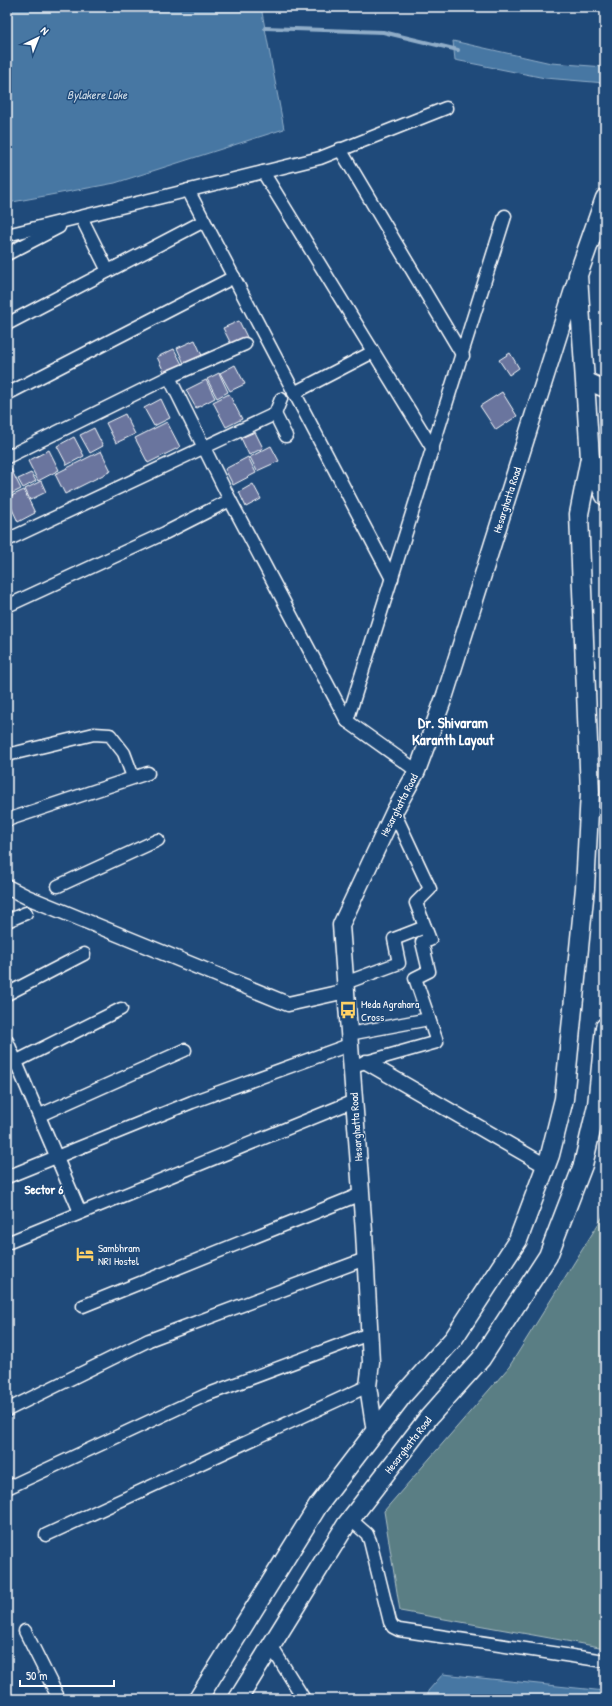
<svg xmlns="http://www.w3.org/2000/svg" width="612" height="1706" font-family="'Patrick Hand',sans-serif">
	<rect width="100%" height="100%" fill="#1f4a7a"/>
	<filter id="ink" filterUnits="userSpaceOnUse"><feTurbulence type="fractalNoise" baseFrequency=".025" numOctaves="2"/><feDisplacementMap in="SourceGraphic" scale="8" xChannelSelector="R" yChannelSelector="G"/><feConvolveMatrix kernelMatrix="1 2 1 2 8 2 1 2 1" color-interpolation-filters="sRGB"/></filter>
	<g filter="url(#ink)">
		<path fill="#5a7e84" stroke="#acbec2" d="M605,1208V1648L400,1611L384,1511L509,1367L602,1218Z"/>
		<g fill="#4677a3" stroke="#90adc8">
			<path d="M7,7H261L284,129L115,183L7,203Z"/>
			<path d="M453,41L551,63L605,67V83L545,78L455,60Z"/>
			<path d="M443,1674L605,1691V1699H428V1691Z"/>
		</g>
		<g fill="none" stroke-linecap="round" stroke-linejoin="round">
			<path stroke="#90adc8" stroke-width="4" d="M265,28L383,32L458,50"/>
		</g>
		<g fill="#6b759e" stroke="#fff">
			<path d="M239,321L248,339L232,346L223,328Z"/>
			<path d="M195,340L204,360L186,368L177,348Z"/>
			<path d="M174,349L184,368L166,376L157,357Z"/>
			<path d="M510,353L519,368L509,375L499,360Z"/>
			<path d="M235,365L245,384L230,391L220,373Z"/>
			<path d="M219,373L228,392L217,398L207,379Z"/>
			<path d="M206,380L215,398L196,408L186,390Z"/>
			<path d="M502,392L517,416L496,430L480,406Z"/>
			<path d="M229,394L242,419L226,427L213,402Z"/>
			<path d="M161,399L170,418L154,426L144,408Z"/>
			<path d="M125,414L135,434L116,443L106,423Z"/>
			<path d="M167,422L180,447L148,463L135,438Z"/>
			<path d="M94,428L103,446L90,453L80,435Z"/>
			<path d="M255,432L263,448L249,455L241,438Z"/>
			<path d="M74,437L84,456L67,465L57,446Z"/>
			<path d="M271,446L279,461L257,471L250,457Z"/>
			<path d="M49,450L59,470L38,481L28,461Z"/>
			<path d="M101,451L111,471L65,494L55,474Z"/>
			<path d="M248,457L256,473L233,485L225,469Z"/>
			<path d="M11,469L21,489L7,496V472Z"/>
			<path d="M31,473L36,481L23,488L18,479Z"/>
			<path d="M41,481L46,492L30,500L25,489Z"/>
			<path d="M253,484L261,499L246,507L239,492Z"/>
			<path d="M24,490L35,513L18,522L7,498Z"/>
		</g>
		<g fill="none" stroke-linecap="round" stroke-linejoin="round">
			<g stroke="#fff" stroke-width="15">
				<g id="minor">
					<path d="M340,149L463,356"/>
					<path d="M263,172L433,449"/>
					<path d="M188,190L392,579"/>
					<path d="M81,217L108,271"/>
					<path d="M7,235L320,158L446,108"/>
					<path d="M7,254L59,227"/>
					<path d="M7,324L204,221"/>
					<path d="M169,377L230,500L347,721L417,771"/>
					<path d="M294,393L373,352"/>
					<path d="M7,394L234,277"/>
					<path d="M275,414L286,436"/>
					<path d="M7,457L169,377L245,344"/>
					<path d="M7,540L275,414L281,399"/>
					<path d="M7,606L165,533L230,500"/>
					<path d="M347,721L505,216"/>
					<path d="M7,755L94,734L110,735L124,753L133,777"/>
					<path d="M7,820L148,773"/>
					<path d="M58,886L158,840"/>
					<path d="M7,921L26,913"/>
					<path d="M345,983L399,963L394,939L425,927"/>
					<path d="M7,994L84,954"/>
					<path d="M349,1034L429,1019"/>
					<path d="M7,1041L80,1212"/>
					<path d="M7,1066L121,1009"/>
					<path d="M352,1066L437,1042L415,978L429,971L422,942L430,940L416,903L430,889L394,812"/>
					<path d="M40,1115L185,1050"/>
					<path d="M7,1177L192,1102L346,1046L350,1048"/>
					<path d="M7,1243L354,1101"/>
					<path d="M83,1306L361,1194"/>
					<path d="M7,1410L149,1340L365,1259"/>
					<path d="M7,1488L206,1395L369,1334"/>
					<path d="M350,1519L367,1534L370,1541L390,1622L393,1627L399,1630L605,1661"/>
					<path d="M46,1535L368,1386"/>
					<path d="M25,1631L59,1699"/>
					<path d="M271,1646L304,1699"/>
				</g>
			</g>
			<g stroke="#fff" stroke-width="17">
				<g id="tertiary">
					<path d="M7,887L27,897L288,1004L346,991"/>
					<path d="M366,1062L546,1166"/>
				</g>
			</g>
			<g stroke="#fff" stroke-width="19">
				<g id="secondary">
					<path d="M585,380L605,389"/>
					<path d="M375,1432L368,1386L371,1362L364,1232L341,925L394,812L417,771L445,695L577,277"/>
				</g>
			</g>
			<g stroke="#fff" stroke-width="21">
				<g id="primary">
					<path d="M590,458L605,496"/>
					<path d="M198,1699L318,1506L403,1395L454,1338L518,1240L550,1155L564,1099L585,888L590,792L579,514L590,458L578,275L605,198"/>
					<path d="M238,1699L346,1525L429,1417L481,1359L548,1256L583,1165L597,1105L605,1027"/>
				</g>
			</g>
			<use href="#minor" stroke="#1f4a7a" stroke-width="12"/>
			<use href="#tertiary" stroke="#1f4a7a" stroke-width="14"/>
			<use href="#secondary" stroke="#1f4a7a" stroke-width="16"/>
			<use href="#primary" stroke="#1f4a7a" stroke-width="18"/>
		</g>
	</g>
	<defs>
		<g id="bus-bare" transform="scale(1.38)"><path d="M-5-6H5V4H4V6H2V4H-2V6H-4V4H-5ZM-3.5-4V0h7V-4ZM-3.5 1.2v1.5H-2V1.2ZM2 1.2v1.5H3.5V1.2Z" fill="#ffd166" stroke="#1f4a7a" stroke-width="2.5" paint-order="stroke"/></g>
		<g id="hotel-bare" transform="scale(1.38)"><path d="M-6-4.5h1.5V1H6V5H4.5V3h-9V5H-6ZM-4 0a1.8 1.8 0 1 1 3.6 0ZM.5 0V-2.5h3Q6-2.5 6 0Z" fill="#ffd166" stroke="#1f4a7a" stroke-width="2.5" paint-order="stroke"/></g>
	</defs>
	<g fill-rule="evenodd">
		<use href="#bus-bare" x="348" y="1010"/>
		<use href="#hotel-bare" x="85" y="1254"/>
	</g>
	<g text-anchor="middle" stroke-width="3" stroke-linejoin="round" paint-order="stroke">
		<g font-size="11" fill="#fff" stroke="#1f4a7a">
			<text transform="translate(507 500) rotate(-72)" y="4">Hesarghatta Road</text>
			<text transform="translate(399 805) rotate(-63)" y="4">Hesarghatta Road</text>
			<text transform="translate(356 1127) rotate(-94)" y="4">Hesarghatta Road</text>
			<text transform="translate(408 1445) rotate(-52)" y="4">Hesarghatta Road</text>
		</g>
		<g font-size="11" fill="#fff" stroke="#1f4a7a" text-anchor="start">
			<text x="361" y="1008">Meda Agrahara<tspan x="361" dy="13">Cross</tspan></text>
			<text x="98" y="1252">Sambhram<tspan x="98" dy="13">NRI Hostel</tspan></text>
		</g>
		<g font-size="12" font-style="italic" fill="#d1dde8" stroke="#1f4a7a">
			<text x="97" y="99">Bylakere Lake</text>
		</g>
		<g font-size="13" font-weight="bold" fill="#fff" stroke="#1f4a7a">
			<text x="44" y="1194">Sector 6</text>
		</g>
		<g font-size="15" font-weight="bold" fill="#fff" stroke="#1f4a7a">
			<text x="453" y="728">Dr. Shivaram<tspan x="453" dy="17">Karanth Layout</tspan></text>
		</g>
	</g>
	<rect width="612" height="1706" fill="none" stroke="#1f4a7a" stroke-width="24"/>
	<rect x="12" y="12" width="588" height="1682" fill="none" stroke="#fff" stroke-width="1.5" filter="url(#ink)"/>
	<g transform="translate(38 38) rotate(43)" stroke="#1f4a7a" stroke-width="3" paint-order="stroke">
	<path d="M0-3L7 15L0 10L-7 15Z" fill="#ffffff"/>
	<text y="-6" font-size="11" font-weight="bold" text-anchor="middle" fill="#ffffff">N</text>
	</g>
	<path d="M20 1680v6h94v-6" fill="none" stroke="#ffffff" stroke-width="2"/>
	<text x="26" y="1680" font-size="12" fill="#ffffff" stroke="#1f4a7a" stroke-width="3" paint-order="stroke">50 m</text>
</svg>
